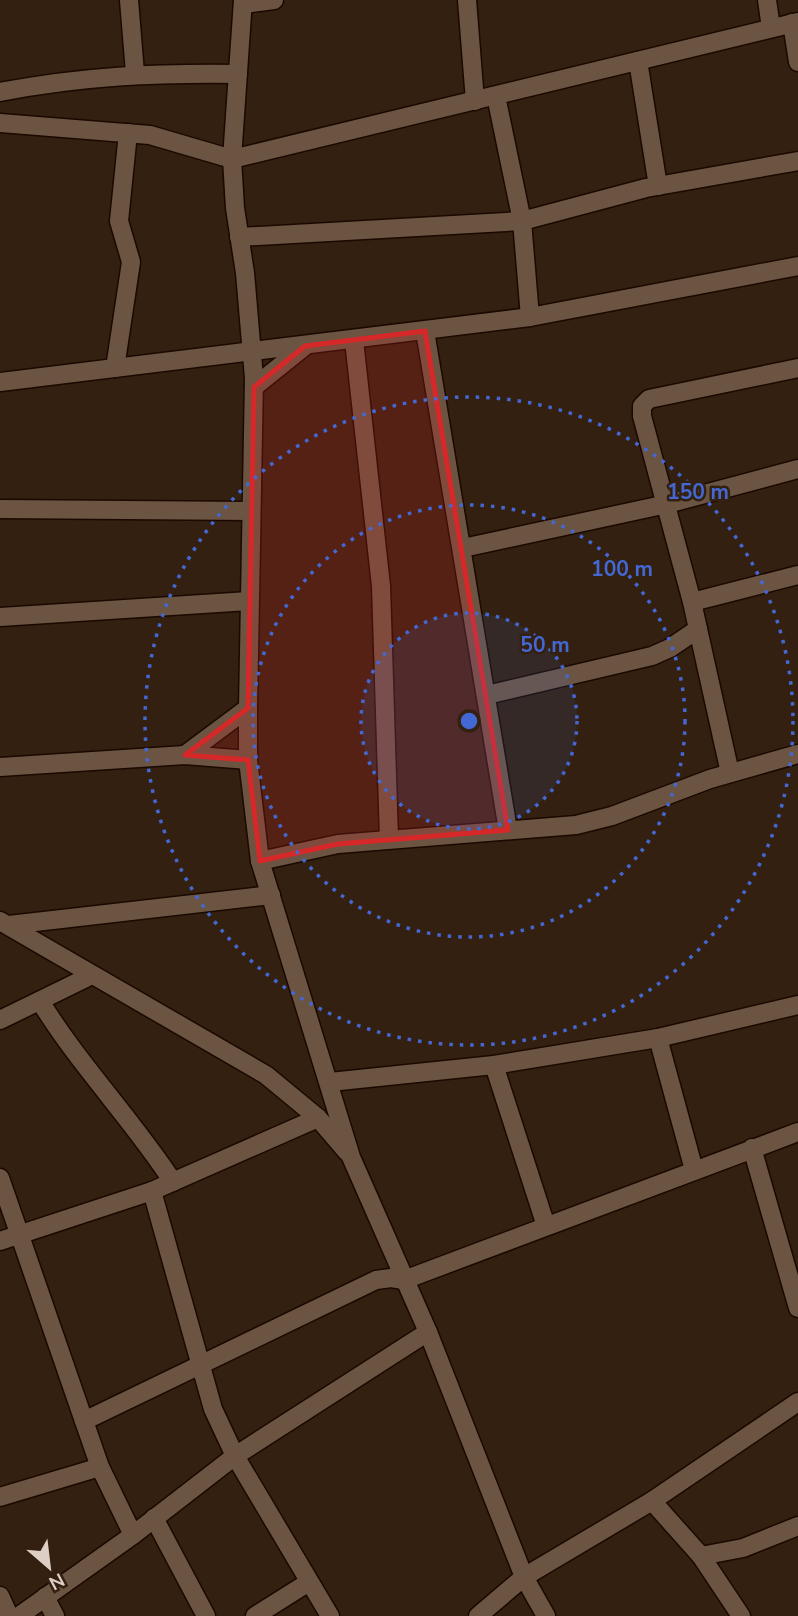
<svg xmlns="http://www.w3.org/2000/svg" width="798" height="1616" font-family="'Nunito Sans',sans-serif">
	<rect width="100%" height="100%" fill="#342010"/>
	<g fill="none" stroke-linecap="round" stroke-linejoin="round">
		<g stroke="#1b0900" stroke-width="21">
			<g id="minor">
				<path d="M129,0L135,73"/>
				<path d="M243,0L232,159L235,208L245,273L254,378L248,708V760L260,861L351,1157L428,1332L524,1577L546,1616"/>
				<path d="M467,0L475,101"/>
				<path d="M767,0L771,28"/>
				<path d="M243,4L274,0"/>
				<path d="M792,23L798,62"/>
				<path d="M638,61L658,186"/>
				<path d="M0,92C84,76 153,73 238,74"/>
				<path d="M496,96L522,221L530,317"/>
				<path d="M0,123L150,135L232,159L798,22"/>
				<path d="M239,237L522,221L646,188L798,161"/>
				<path d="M425,331L508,830"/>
				<path d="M354,340L381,586L389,839"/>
				<path d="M115,368L131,262L119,221L128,133"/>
				<path d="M0,382L530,317L798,266"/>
				<path d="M254,387L305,346"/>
				<path d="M0,509L251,511"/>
				<path d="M463,548L667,504L798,469"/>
				<path d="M692,602L798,575"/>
				<path d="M0,617L249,601"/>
				<path d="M487,695L652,656L670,648L698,629"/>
				<path d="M185,755L248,708"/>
				<path d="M0,767L185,755L248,760"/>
				<path d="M730,773L692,602L642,416V406L649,399L798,368"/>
				<path d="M260,861L338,844L576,825L612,816L710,779L798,754"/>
				<path d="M0,921L266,1075L318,1118L347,1152"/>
				<path d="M9,925L271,895"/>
				<path d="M40,1001C79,1065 132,1119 173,1182"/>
				<path d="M0,1020L92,975"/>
				<path d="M658,1038L694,1170"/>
				<path d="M494,1065L546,1226"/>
				<path d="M330,1082L494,1065L658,1038L798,1005"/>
				<path d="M752,1148L798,1308"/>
				<path d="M0,1178L84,1421"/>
				<path d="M152,1191L213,1409L235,1456L330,1616"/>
				<path d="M0,1241L152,1191L318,1118"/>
				<path d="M0,1497L100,1467"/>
				<path d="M652,1501L701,1556L741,1616"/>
				<path d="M154,1518L206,1616"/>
				<path d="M133,1535L100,1467L84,1421L376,1280L391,1278L404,1280L798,1132"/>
				<path d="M701,1556L743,1548L798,1526"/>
				<path d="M0,1596L9,1616"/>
				<path d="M45,1597L55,1616"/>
				<path d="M19,1616L133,1535L235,1456L428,1332"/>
				<path d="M255,1616L309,1582"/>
				<path d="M478,1616L524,1577L652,1501L798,1402"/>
			</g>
		</g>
		<use href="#minor" stroke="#6b5442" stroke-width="18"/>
	</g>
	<path fill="#d62828" fill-opacity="0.2" stroke="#d62828" stroke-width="5" stroke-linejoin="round" d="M425,331L508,830L338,844L260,861L248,760L185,755L248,708L254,387L305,346Z"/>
	<circle cx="469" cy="721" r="108" fill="#4368d4" fill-opacity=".12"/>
	<g fill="none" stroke="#4368d4" stroke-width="3.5" stroke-dasharray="3.5 7">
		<circle cx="469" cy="721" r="108"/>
		<circle cx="469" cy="721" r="216"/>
		<circle cx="469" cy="721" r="324"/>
	</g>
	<circle cx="469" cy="721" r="10" fill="#4368d4" stroke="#342010" stroke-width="3.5"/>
	<g font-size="21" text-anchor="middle" font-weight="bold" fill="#4368d4" stroke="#342010" stroke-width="5" stroke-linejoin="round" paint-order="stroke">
		<text x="698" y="499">150 m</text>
		<text x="622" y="576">100 m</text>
		<text x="545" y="652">50 m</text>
	</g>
	<g transform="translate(49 1567) rotate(152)" stroke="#342010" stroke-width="5" paint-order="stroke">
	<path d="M0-5L12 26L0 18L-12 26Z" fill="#ddcfc5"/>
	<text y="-10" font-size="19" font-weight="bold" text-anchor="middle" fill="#ddcfc5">N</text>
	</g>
</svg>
